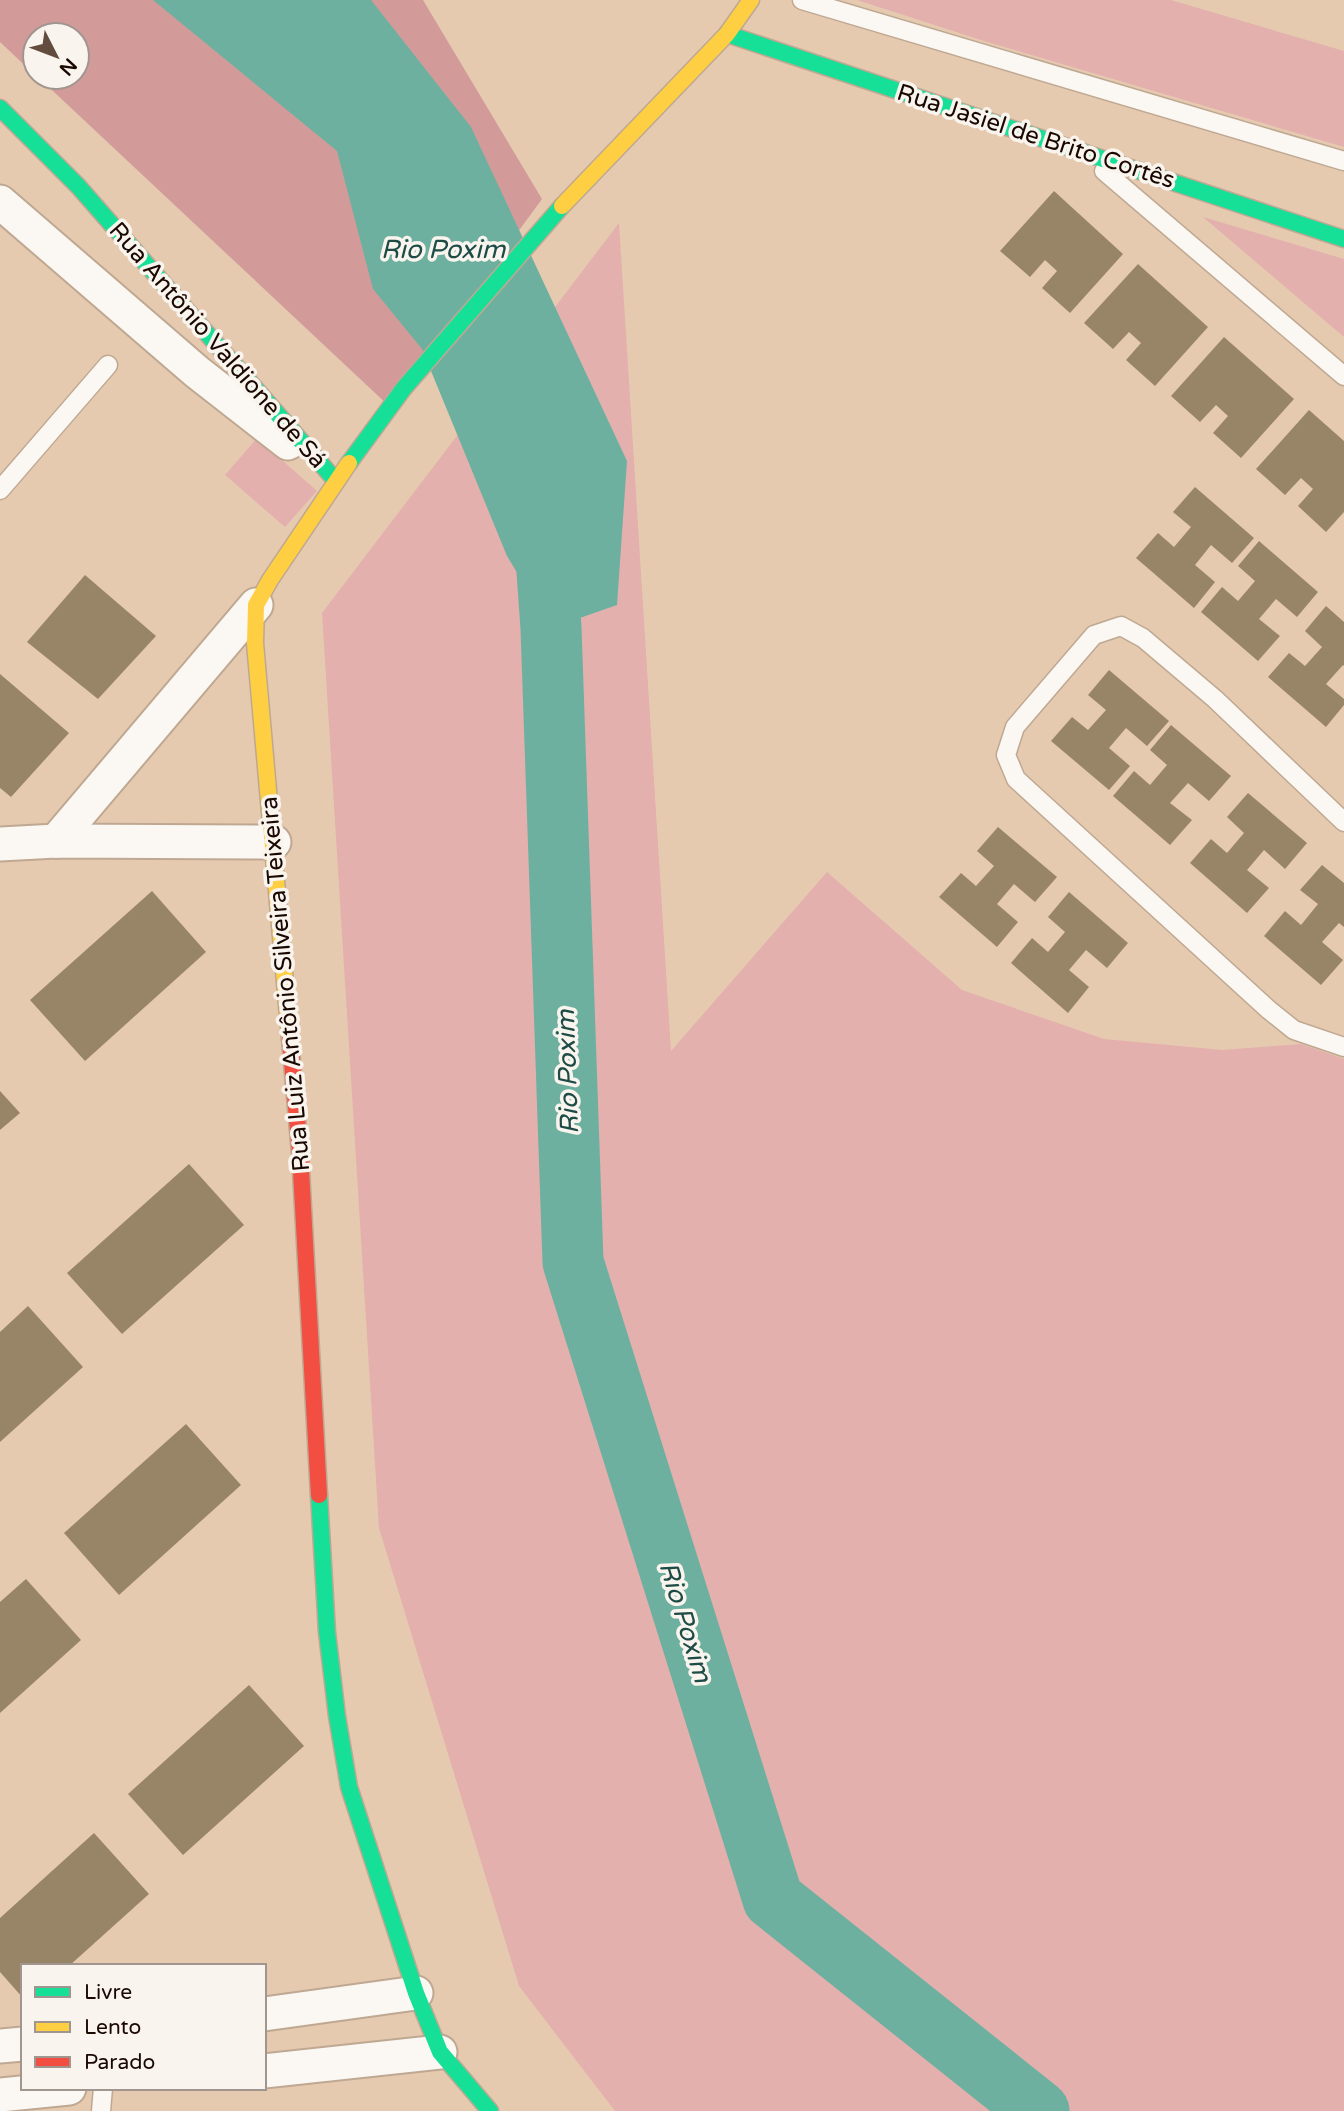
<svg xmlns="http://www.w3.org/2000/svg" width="1344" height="2111" font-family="'Varela Round',sans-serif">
	<rect width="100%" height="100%" fill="#e6cab0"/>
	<g fill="#e3b0ad">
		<path d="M857,0H1171L1344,51V147L984,41Z"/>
		<path d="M1203,217L1344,259V337Z"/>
		<path d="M619,223L671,1051L827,872L962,990L1104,1039L1222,1050L1301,1044L1344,1059V2111H615L519,1986L379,1528L322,613Z"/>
		<path d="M257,438L317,491L285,527L225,475Z"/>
	</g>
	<path fill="#d29b9a" d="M0,0H423L542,199L390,407L38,77H77V35H35V75L0,42Z"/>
	<path fill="#6db0a0" d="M153,0H371L471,127L627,461L617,605L551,628L507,556L422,349L373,289L337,151Z"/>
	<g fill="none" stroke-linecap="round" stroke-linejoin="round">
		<path stroke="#6db0a0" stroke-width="61" d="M545,543L551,628L573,1262L773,1899L1039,2111"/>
	</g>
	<g fill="#988567">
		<path d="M1054,191L1123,254L1070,313L1042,288L1057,271L1045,260L1030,277L1000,251Z"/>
		<path d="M1138,264L1208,327L1155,386L1126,360L1141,343L1129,332L1113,349L1084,323Z"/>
		<path d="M1224,337L1294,399L1241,458L1213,433L1228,416L1216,405L1200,422L1171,396Z"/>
		<path d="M1309,410L1344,441V512L1326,532L1298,506L1313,489L1301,478L1285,495L1256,469Z"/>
		<path d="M1195,487L1254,538L1232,563L1211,545L1195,565L1215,582L1194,608L1136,558L1158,533L1174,547L1191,527L1173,512Z"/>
		<path d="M1259,541L1318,592L1297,617L1276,599L1259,619L1280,636L1258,661L1201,612L1222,587L1238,601L1255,581L1238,566Z"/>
		<path d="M85,575L156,636L98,699L27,642Z"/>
		<path d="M1326,606L1344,622V666L1343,665L1326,684L1344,699V705L1326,727L1268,677L1289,653L1305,666L1322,647L1305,631Z"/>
		<path d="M1109,670L1169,721L1147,746L1126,728L1109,748L1130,766L1109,790L1051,741L1072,717L1088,730L1106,710L1088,695Z"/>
		<path d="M0,674L69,733L11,797L0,788Z"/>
		<path d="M1171,725L1231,776L1209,801L1188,783L1170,803L1192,820L1170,845L1113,796L1134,771L1150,785L1167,765L1150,750Z"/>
		<path d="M1248,793L1307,843L1285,869L1264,850L1247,870L1269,888L1247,913L1190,863L1211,839L1227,853L1244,833L1227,817Z"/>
		<path d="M998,827L1057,877L1035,902L1014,884L997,904L1018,922L997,947L939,897L961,873L976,886L994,866L977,851Z"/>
		<path d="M1322,865L1344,883V927L1339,923L1322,942L1343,960L1321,985L1264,936L1285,911L1301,925L1318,904L1300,890Z"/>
		<path d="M152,891L206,952L85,1061L30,1000Z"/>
		<path d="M1069,892L1128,943L1107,968L1086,950L1069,970L1089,987L1068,1013L1011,963L1032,938L1048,952L1065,932L1048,917Z"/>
		<path d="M0,1091L20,1113L0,1130Z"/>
		<path d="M189,1164L244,1225L122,1334L67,1273Z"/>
		<path d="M28,1306L83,1367L0,1442V1332Z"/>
		<path d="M186,1424L241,1485L119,1595L64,1533Z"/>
		<path d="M26,1579L81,1640L0,1713V1602Z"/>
		<path d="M249,1685L304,1746L183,1855L128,1794Z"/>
		<path d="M94,1833L149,1894L69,1966H23V1998L0,1972V1918Z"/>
	</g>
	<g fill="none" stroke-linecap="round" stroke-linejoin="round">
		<g stroke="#bfa892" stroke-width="21">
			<g id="lane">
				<path d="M802,0L1344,161"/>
				<path d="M1104,171L1344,376"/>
				<path d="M0,490L108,365"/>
				<path d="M1344,822L1215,699L1143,638L1121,626L1094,635L1015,727L1006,755L1016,779L1269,1010L1294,1030L1344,1047"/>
				<path d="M101,2111L103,2088"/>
			</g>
		</g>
		<g stroke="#bfa892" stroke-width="37">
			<g id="street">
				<path d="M0,202L197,372L288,443"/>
				<path d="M56,841L256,605"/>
				<path d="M0,844L56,841L274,842"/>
				<path d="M264,2014L416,1993"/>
				<path d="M0,2046L23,2044"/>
				<path d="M264,2071L440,2052"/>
				<path d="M0,2095L69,2088"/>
			</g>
		</g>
		<g stroke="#bfa892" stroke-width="19">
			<g id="fast">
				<path d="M727,34L1344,239"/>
				<path d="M0,108L78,186L336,481"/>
				<path d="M349,463L404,388L562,206"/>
				<path d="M319,1495L327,1632L337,1716L349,1787L416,1993L440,2052L490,2111"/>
			</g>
		</g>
		<g stroke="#bfa892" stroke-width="19">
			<g id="slow">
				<path d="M562,206L727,34L751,0"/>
				<path d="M290,1039L255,643L256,605L270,580L349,463"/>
			</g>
		</g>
		<g stroke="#bfa892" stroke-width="19">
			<path id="jam" d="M290,1039L300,1153L319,1495"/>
		</g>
		<use href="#lane" stroke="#fbf7f3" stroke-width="18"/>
		<use href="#street" stroke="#fbf7f3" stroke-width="33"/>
		<use href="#fast" stroke="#16e098" stroke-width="16"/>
		<use href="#slow" stroke="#ffcf43" stroke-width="16"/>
		<use href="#jam" stroke="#f24e42" stroke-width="16"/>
	</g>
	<g text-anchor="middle" stroke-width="7" stroke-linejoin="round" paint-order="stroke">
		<g font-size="24" fill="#190800" stroke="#faf4ee">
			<text transform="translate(1036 136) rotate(18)" y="8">Rua Jasiel de Brito Cortês</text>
			<text transform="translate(218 345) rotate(49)" y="8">Rua Antônio Valdione de Sá</text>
			<text transform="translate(285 984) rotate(-95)" y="8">Rua Luiz Antônio Silveira Teixeira</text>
		</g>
		<g font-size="26" font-style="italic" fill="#1d4c46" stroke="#faf4ee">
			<text x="443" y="258">Rio Poxim</text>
			<text transform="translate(567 1072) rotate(-92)" y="9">Rio Poxim</text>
			<text transform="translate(686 1622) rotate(73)" y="9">Rio Poxim</text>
		</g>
	</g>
	<rect x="21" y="1964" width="245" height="126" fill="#faf4ee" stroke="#a0968f" stroke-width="2"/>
	<rect x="35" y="1987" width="35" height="10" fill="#16e098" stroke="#a0968f" stroke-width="2"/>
	<text x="84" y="1999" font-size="21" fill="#190800">Livre</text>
	<rect x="35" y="2022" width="35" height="10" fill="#ffcf43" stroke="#a0968f" stroke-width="2"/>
	<text x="84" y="2034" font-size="21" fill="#190800">Lento</text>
	<rect x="35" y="2057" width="35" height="10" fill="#f24e42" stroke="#a0968f" stroke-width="2"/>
	<text x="84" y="2069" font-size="21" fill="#190800">Parado</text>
	<g transform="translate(56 56) rotate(132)"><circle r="33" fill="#faf4ee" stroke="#a0968f" stroke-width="2"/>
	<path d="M0-5L12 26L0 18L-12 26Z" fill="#614c3e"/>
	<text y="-10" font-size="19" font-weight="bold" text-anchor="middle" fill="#190800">N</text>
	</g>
</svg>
